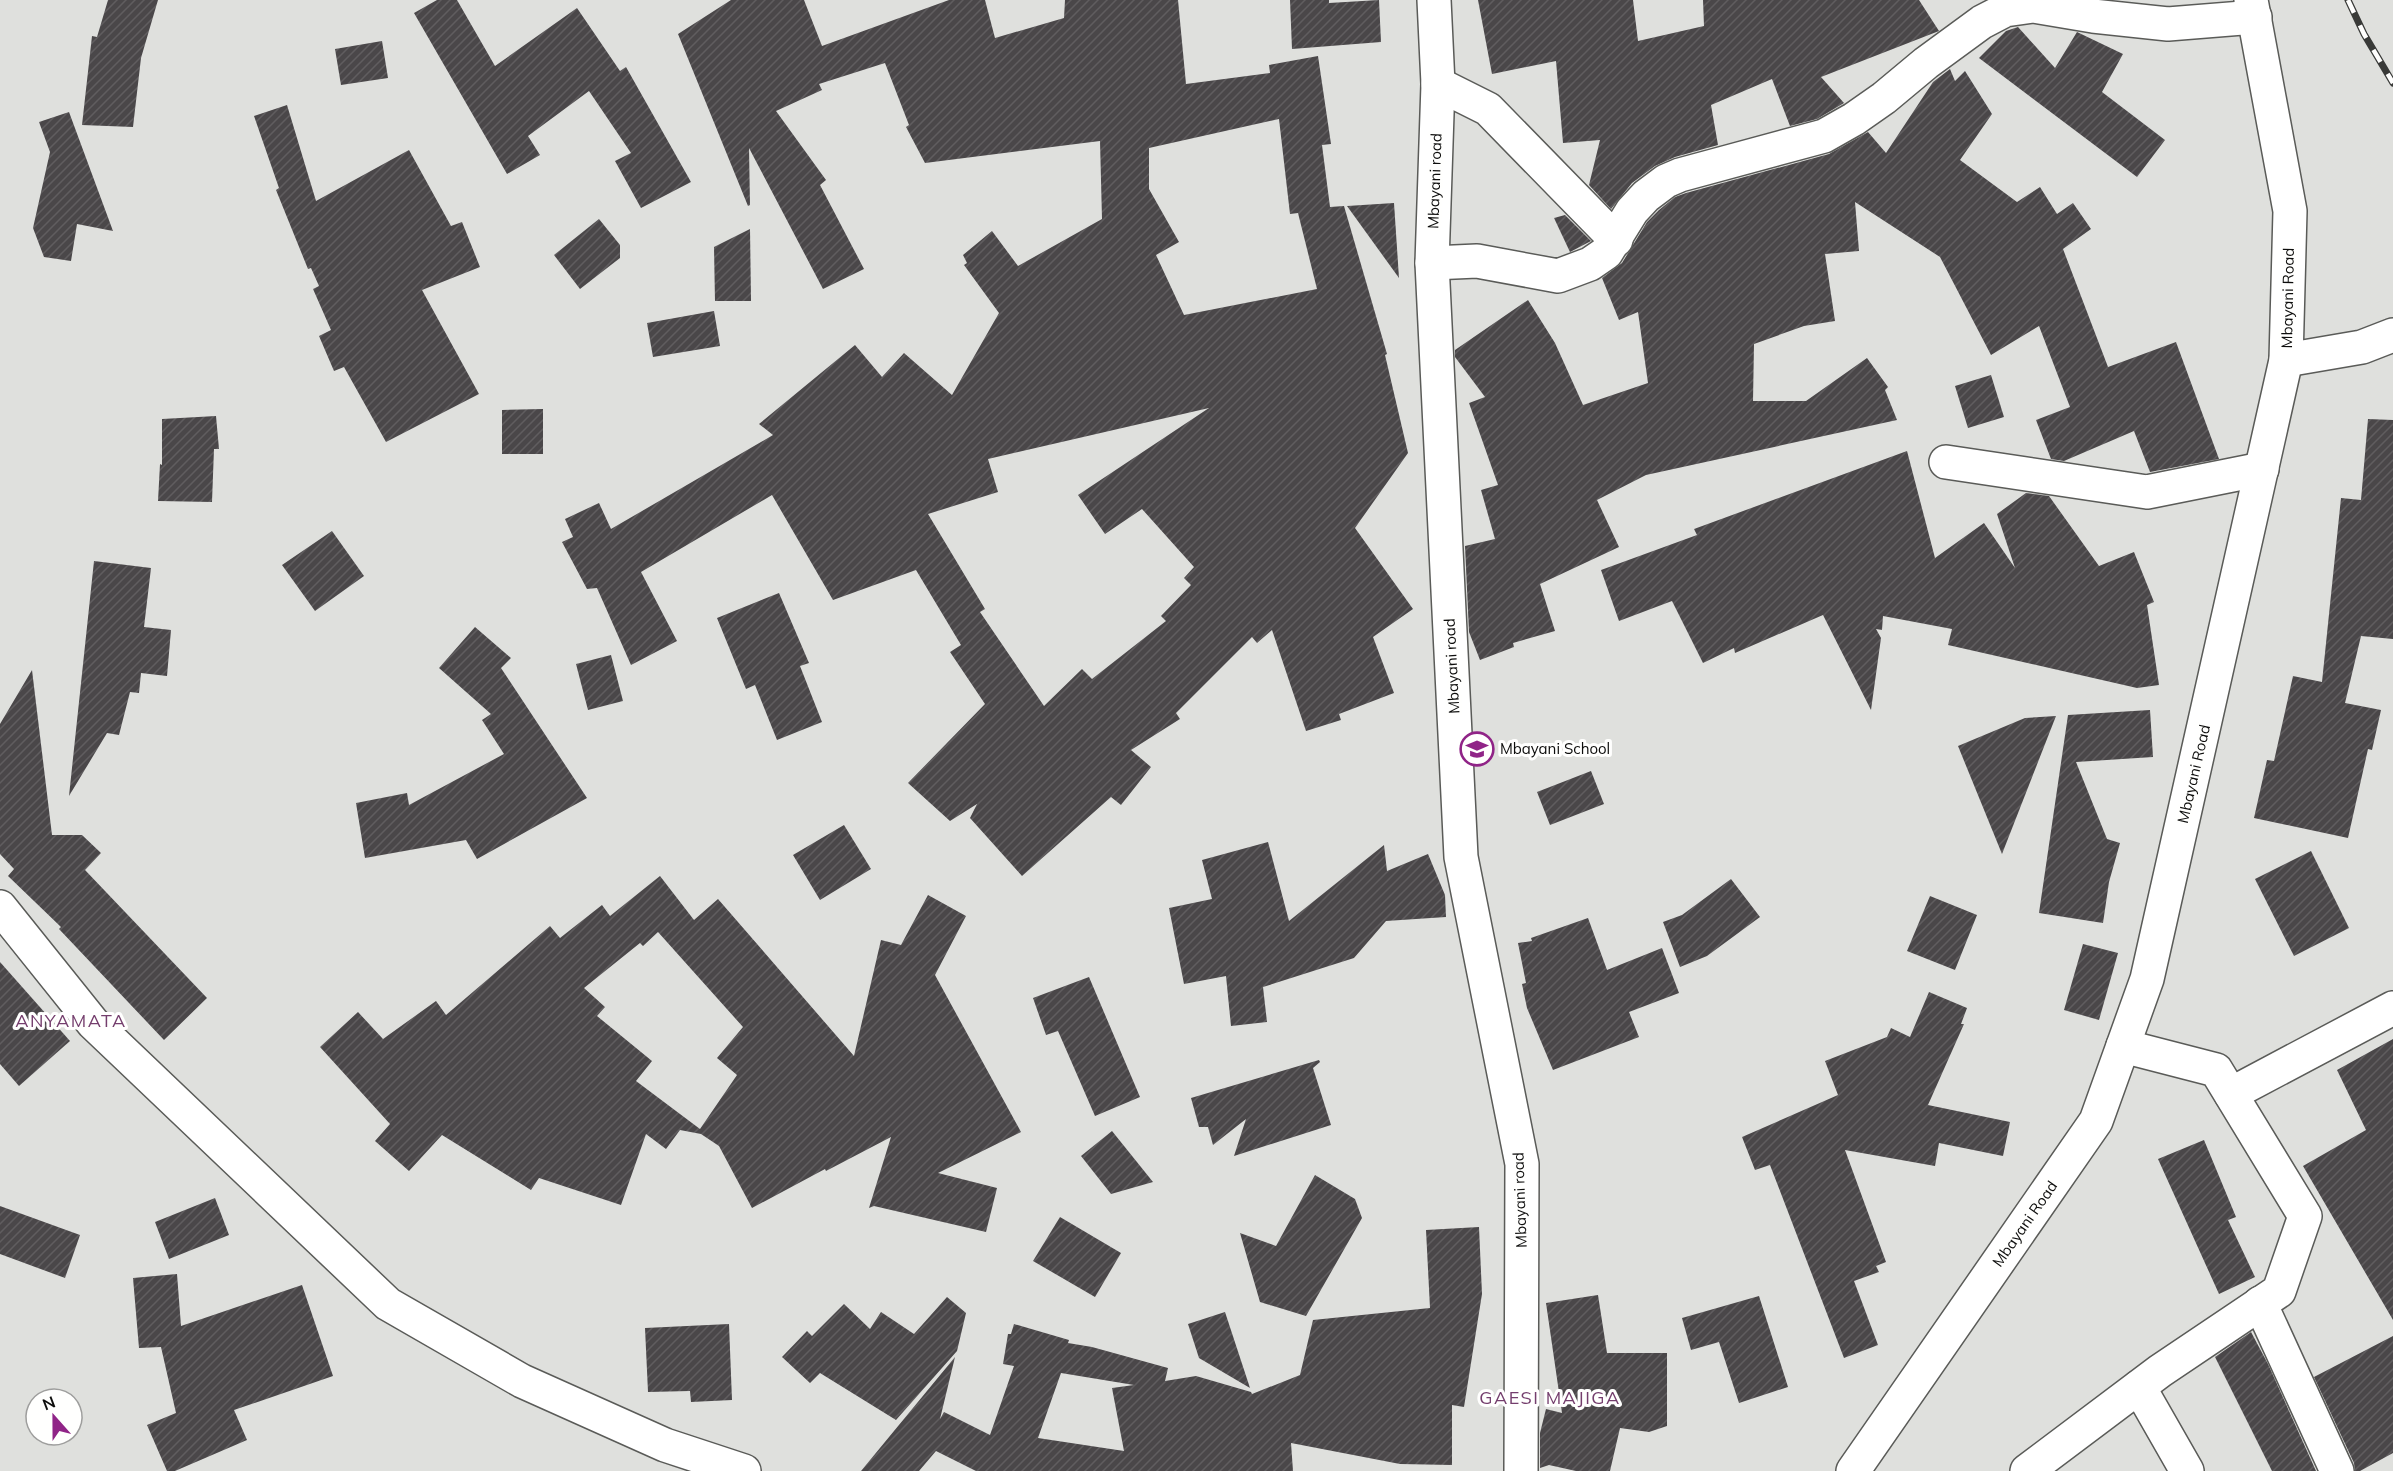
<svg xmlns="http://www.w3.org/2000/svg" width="2393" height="1471" font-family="Mulish,sans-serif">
	<defs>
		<pattern id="building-hatch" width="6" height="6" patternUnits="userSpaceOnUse" patternTransform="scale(1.5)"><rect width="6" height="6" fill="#4a4749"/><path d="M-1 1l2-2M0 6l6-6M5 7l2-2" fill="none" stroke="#605d5f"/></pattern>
	</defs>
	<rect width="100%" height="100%" fill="#dfe0dd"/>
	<g fill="url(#building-hatch)" fill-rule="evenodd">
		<path d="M108,0H158L141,58L133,127L82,125L92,36L97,37Z"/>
		<path d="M437,0H457L495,66L577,8L620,71L626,67L691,182L641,208L615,161L631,153L589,91L528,136L540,155L507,174L414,13Z"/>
		<path d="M731,0H804L822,46L949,0H985L995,38L1064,18L1065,0H1178L1186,84L1270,73L1269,65L1318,56L1331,144L1322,145L1330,207L1344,206L1387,354L1385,355L1408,453L1355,528L1413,609L1373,637L1394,693L1339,714L1341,720L1306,731L1272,630L1257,643L1252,637L1176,713L1180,719L1131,750L1151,767L1121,805L1111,797L1022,876L970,818L977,804L950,821L908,783L985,704L950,652L961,645L916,570L833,600L772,495L641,572L677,641L631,665L597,588L587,589L562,542L573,537L565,519L599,503L611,529L773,435L759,424L855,345L882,377L904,353L952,395L999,313L964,265L967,263L963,255L992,231L1018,266L1102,219L1100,141L925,163L906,127L909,125L885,63L819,84L822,90L776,111L826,180L820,185L864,269L823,289L749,148L750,205L748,206L678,34ZM1279,119L1290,214L1298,213L1317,289L1184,315L1156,255L1179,242L1149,189V148ZM1209,408L1078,495L1105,534L1142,509L1194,567L1184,578L1191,585L1161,616L1166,621L1092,679L1082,669L1044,706L980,612L985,609L928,514L998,492L988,459Z"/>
		<path d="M1290,0H1329V3L1379,0L1381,42L1292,49Z"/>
		<path d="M1478,0H1633L1638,41L1704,26L1703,0H1919L1939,31L1821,77L1844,103L1817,119L1790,126L1772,79L1711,105L1718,145L1675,157L1655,166L1632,183L1611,209L1589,185L1600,140L1563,143L1556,61L1492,74Z"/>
		<path d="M2018,27L2055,68L2077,32L2123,54L2102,92L2165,140L2137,177L1979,58L2006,31Z"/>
		<path d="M382,41L388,78L341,85L335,49Z"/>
		<path d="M1950,69L1955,81L1965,71L1992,114L1960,160L2017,202L2040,187L2057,214L2073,203L2091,229L2063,249L2108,367L2176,342L2219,459L2150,472L2134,431L2064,461L2051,459L2036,420L2070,407L2039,326L1991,355L1940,257L1855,202L1859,251L1825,254L1835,321L1804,326L1754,344L1753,401H1806L1867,358L1888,387L1885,390L1897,420L1646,475L1597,500L1619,547L1540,584L1555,631L1513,643L1514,647L1480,660L1469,632L1465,546L1495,539L1481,490L1498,485L1469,403L1485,397L1455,357V350L1528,300L1555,343L1583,405L1648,383L1638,312L1619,320L1602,278L1622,263L1647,222L1659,210L1675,197L1686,193L1829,154L1868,132L1886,153L1933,82Z"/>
		<path d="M287,105L316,201L409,150L451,226L462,222L480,267L422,290L479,394L386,442L344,367L334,371L319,336L331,330L313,289L319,286L311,268L308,269L276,190L279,188L254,116Z"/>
		<path d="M69,112L113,231L77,224L71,261L44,257L33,228L50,152L39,122Z"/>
		<path d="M1394,203L1399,278L1347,206Z"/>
		<path d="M1565,215L1591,241L1570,252L1554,218Z"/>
		<path d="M599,219L620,245V258L580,289L554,255Z"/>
		<path d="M750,229L751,301H715L714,247Z"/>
		<path d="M714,311L720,346L653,357L647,323Z"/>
		<path d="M1991,375L2004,417L1968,428L1955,386Z"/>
		<path d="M543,409V454H502V410Z"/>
		<path d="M216,416L219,449H214L212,502L158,501L160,464L162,465V419Z"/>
		<path d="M2368,419L2393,420V639L2361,636L2345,703L2381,710L2372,750L2368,749L2348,838L2254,818L2267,760L2274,761L2293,676L2322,682L2341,498L2361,500Z"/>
		<path d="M1907,451L1935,558L1984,523L2015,568L1997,514L2026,493L2049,496L2099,566L2134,552L2154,602L2147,605L2159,685L2137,688L1948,645L1952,629L1883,616L1882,630L1876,629L1881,638L1871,710L1823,615L1735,653L1734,648L1703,663L1672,601L1619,621L1601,570L1697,535L1694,529Z"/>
		<path d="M332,531L364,576L315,611L282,565Z"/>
		<path d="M94,561L151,568L144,627L171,630L167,676L141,673L139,693L130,692L119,735L107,733L69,796Z"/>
		<path d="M779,593L809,663L800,666L822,722L777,740L755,685L746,689L717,618Z"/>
		<path d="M475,627L511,658L501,668L587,798L477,859L466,840L365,858L356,803L407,793L409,805L504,754L482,720L491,714L439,668Z"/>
		<path d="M611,655L623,701L588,710L576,664Z"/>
		<path d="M32,670L52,835H82L101,853L85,870L207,998L164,1040L59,929L61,927L8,876L14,869L0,854V724Z"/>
		<path d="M2150,710L2153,757L2076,762L2107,839L2120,843L2109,882L2103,923L2039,913L2068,715Z"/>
		<path d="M2056,716L2002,854L1958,746L2025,718Z"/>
		<path d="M1591,771L1604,804L1550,825L1537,792Z"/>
		<path d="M844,825L871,869L820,900L793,855Z"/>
		<path d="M1268,842L1289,921L1384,845L1387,871L1428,854L1445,895L1446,917L1386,921L1354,958L1263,987L1267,1022L1231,1026L1226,976L1184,984L1169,908L1212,899L1202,860Z"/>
		<path d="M2311,851L2349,928L2294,956L2255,879Z"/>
		<path d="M660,876L694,920L718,899L854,1056L881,940L901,945L928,895L966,916L935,975L1021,1132L938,1173L997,1188L986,1232L874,1206L869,1208L891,1137L826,1171L825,1169L752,1208L719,1146L701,1134L680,1130L666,1149L646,1134L621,1205L539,1178L531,1190L442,1135L409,1171L375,1141L390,1124L320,1047L358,1012L383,1039L436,1001L446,1015L550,926L560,938L602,905L610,916ZM658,932L743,1027L717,1058L737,1075L700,1129L636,1081L652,1061L597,1016L605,1007L584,988L640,943L643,946Z"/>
		<path d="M1731,879L1760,917L1707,956L1680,967L1663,922L1682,915Z"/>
		<path d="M1930,896L1977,915L1955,970L1907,951Z"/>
		<path d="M1588,918L1607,970L1662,948L1679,993L1629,1012L1639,1037L1553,1070L1527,1008L1522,984L1526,983L1518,943L1532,941L1531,938Z"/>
		<path d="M2083,944L2118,953L2099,1020L2064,1010Z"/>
		<path d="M0,962L70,1041L19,1086L0,1064Z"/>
		<path d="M1089,977L1140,1097L1095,1116L1058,1031L1046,1035L1033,998Z"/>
		<path d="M1929,992L1967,1008L1961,1024H1964L1928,1105L2010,1122L2003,1156L1939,1143L1935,1166L1845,1150L1886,1262L1876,1266L1879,1272L1854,1281L1878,1345L1844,1358L1770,1165L1755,1170L1742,1137L1838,1095L1825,1061L1887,1037L1891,1028L1910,1037Z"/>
		<path d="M2393,1039V1320L2303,1166L2366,1130L2337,1070Z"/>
		<path d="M1319,1060L1320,1062L1313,1068L1331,1125L1234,1156L1246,1119L1213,1145L1208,1127H1199L1191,1098Z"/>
		<path d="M1112,1131L1153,1182L1111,1194L1081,1156Z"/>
		<path d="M2204,1140L2236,1217L2228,1220L2255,1277L2219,1294L2158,1159Z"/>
		<path d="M1315,1175L1355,1199L1362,1218L1306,1316L1260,1302L1240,1233L1276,1246Z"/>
		<path d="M215,1198L229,1235L169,1259L155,1222Z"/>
		<path d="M0,1206L80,1235L65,1278L0,1254Z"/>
		<path d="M1060,1217L1121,1253L1095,1297L1033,1261Z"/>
		<path d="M1479,1227L1482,1294L1464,1407L1452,1405V1465L1400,1464L1291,1443L1293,1471H976L936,1451L919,1471H861L955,1357L940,1419L944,1412L990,1435L1014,1366L1003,1364L1008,1334H1011L1014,1324L1069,1340L1068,1343L1092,1347L1168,1368L1165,1381L1196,1376L1251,1392L1252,1394L1300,1375L1313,1320L1430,1308L1426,1230ZM1061,1373L1134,1385L1112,1388L1124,1451L1038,1438Z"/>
		<path d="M177,1274L181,1326L302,1285L333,1376L234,1410L247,1440L175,1471H167L147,1425L176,1413L161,1347L139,1348L133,1278Z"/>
		<path d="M1598,1295L1607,1353H1667V1426L1649,1432L1620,1428L1610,1471H1576L1549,1465L1540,1468V1433L1546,1409L1562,1413L1546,1303Z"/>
		<path d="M1759,1296L1788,1387L1739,1403L1719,1342L1691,1350L1682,1318Z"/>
		<path d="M947,1297L966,1313L957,1351L896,1420L820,1373L810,1383L782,1357L807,1331L812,1336L844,1304L870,1329L881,1312L914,1334Z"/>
		<path d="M1225,1312L1250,1388L1199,1358L1188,1324Z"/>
		<path d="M729,1324L732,1400L691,1402L690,1391L648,1392L645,1328Z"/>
		<path d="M2251,1332L2268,1364L2316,1471H2272L2215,1357Z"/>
		<path d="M2393,1336V1453L2360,1471H2355L2354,1463L2314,1377Z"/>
	</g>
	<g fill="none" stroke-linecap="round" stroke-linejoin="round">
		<g stroke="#5a5b58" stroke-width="36">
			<g id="minor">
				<path d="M1434,0L1438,84L1432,263L1461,857L1522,1164L1521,1471"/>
				<path d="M1438,84L1488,109L1616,240"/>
				<path d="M1432,263L1477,261L1558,276L1590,264L1606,253L1632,211L1646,196L1666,181L1680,175L1824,136L1854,119L1884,98L1926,63L1982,22L2005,10L2033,6L2093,16L2168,24L2255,17"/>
				<path d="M2286,360L2362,347L2393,335"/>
				<path d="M1946,462L2147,492L2262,469"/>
				<path d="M2231,1094L2393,1008"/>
				<path d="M2260,1303L2337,1471"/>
				<path d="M2139,1387L2187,1471"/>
				<path d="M1853,1471L2096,1121L2147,979L2286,360L2290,211L2251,0"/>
				<path d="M2027,1471L2160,1371L2279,1291L2305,1216L2216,1070L2123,1046"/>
			</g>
		</g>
		<g stroke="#5a5b58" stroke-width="36">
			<path id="tertiary" d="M0,907L93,1023L388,1304L522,1381L665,1445L744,1471"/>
		</g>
		<use href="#minor" stroke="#fff" stroke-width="33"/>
		<use href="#tertiary" stroke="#fff" stroke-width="33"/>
		<g stroke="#393a38" stroke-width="7">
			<path id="rail" d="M2348,0L2364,34L2393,83"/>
		</g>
		<use href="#rail" stroke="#fffffe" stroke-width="4.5" stroke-dasharray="14" stroke-linecap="butt"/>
	</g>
	<defs>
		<g id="school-ring" transform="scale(1.725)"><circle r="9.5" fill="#fffffe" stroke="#902487" stroke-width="1.5"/><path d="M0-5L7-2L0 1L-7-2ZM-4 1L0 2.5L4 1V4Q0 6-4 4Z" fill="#902487"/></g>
	</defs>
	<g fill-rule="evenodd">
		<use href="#school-ring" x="1477" y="749"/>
	</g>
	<g text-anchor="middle" stroke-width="6" stroke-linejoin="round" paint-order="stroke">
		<g font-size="15" fill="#0d0d0c" stroke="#fffffe">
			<text transform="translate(1435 181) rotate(-88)" y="5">Mbayani road</text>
			<text transform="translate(2288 298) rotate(-89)" y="5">Mbayani Road</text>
			<text transform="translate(1452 666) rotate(-93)" y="5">Mbayani road</text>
			<text transform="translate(2194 774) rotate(-77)" y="5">Mbayani Road</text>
			<text transform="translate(1520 1200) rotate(-92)" y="5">Mbayani road</text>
			<text transform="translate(2025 1224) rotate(-55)" y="5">Mbayani Road</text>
		</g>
		<g font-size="15" fill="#0d0d0c" stroke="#fffffe" text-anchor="start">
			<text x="1500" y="754">Mbayani School</text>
		</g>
		<g font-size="18" letter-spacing="1.5" fill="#743e6d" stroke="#fffffe">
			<text x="71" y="1027">ANYAMATA</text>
			<text x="1550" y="1404">GAESI MAJIGA</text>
		</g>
	</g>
	<g transform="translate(54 1417) rotate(339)"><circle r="28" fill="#fffffe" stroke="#9e9e9d" stroke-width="1.5"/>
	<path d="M0-4.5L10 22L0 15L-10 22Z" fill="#902487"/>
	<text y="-9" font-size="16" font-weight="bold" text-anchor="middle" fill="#0d0d0c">N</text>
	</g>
</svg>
